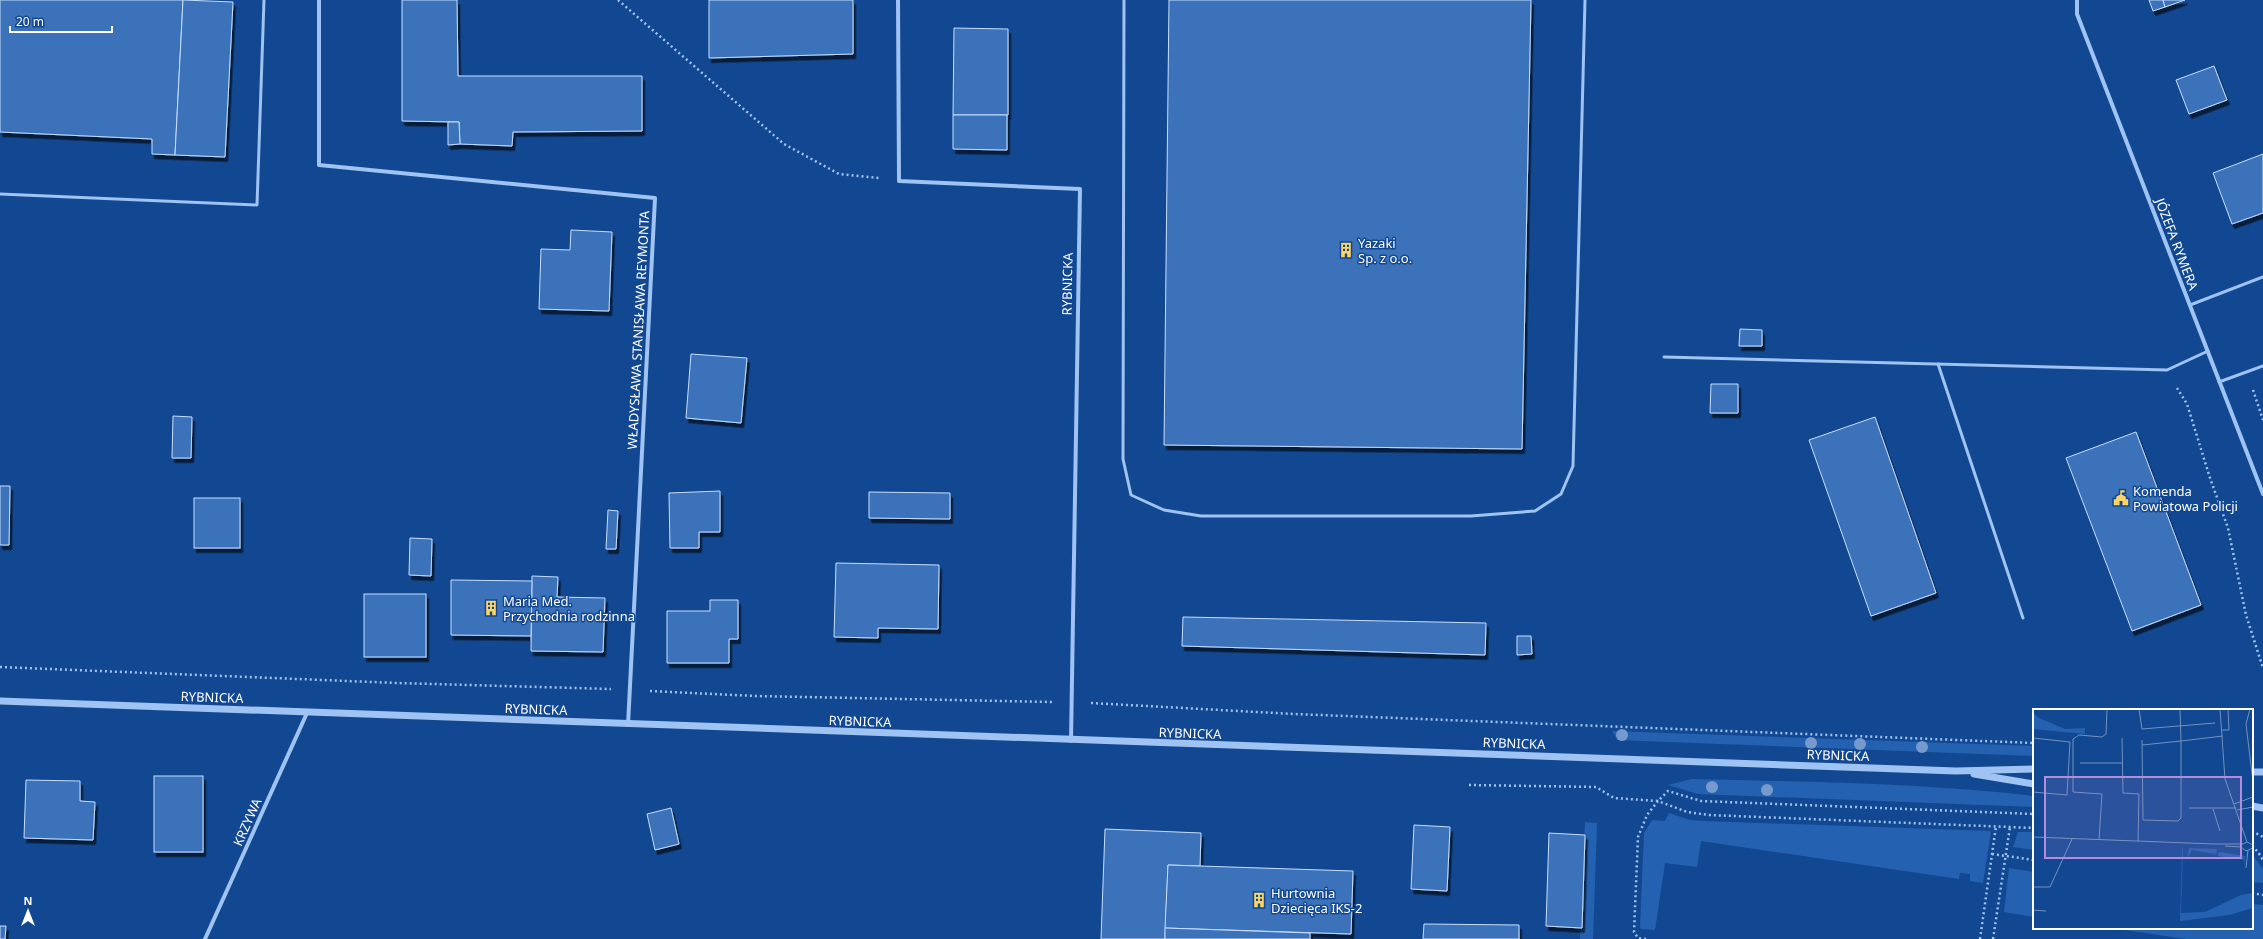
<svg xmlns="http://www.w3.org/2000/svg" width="2263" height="939" font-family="'Noto Sans',sans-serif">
	<defs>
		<filter id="shadow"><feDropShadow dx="2.5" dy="4.5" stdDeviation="0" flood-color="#0009"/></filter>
	</defs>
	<rect width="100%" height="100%" fill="#124892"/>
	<g fill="#2462b1">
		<path d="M1612,731L2034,746V756L1617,740Z"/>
		<path d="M1692,779C1806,782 1921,783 2034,796V807L1698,794L1668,785Z"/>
		<path d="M1669,813L1690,820L1704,821L1991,831L1983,883L1970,881V874L1960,873L1959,879L1701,841L1697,867L1665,863L1655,930L1641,929L1640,927L1644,833L1652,820L1665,821Z"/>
		<path d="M1585,822L1597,823L1593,939H1580Z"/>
		<path d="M2018,832H2034V850L2013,847Z"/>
		<path d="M2252,854L2263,869V883L2252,882Z"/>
		<path d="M2009,868L2034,872V917L2004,912Z"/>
		<path d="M2252,904L2263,905V939H2186L2111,928H2252Z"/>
	</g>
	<g fill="#3b72ba" stroke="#c7defd" filter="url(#shadow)">
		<path d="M0,0H183L175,155L152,154V139L0,132Z"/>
		<path d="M183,0L233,2L225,157L175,155Z"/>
		<path d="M402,0H457L458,76H642V131L513,132L512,146L460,144L459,122L402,121Z"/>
		<path d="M709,0H853V54L709,58Z"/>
		<path d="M1169,0H1531L1522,449L1164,445Z"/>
		<path d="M2149,0H2163L2165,7L2153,11Z"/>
		<path d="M2163,0H2185L2165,7Z"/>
		<path d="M954,28L1008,29V115H953Z"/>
		<path d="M2214,66L2227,100L2189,114L2176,80Z"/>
		<path d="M953,115H1007V150L953,149Z"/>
		<path d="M448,122H459L460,144L448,145Z"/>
		<path d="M2263,154V213L2232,224L2213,173Z"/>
		<path d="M571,230L612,232L609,311L539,309L541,249L570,250Z"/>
		<path d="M1740,329L1762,330V346H1739Z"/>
		<path d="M691,354L747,358L741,423L686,418Z"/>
		<path d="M1711,384H1738V413H1710Z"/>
		<path d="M173,416L192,417L191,458H172Z"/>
		<path d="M1875,417L1936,593L1871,616L1809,440Z"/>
		<path d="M2136,432L2201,605L2132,631L2066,458Z"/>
		<path d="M0,486H10L9,545H0Z"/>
		<path d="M720,491V532H699V548H670L669,493Z"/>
		<path d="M869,492L950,493V519L869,518Z"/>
		<rect x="194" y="498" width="46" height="50"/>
		<path d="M608,510L618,511L616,549H606Z"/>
		<path d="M410,538L432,539L431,576L409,575Z"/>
		<path d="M836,563L939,565L938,629L878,628V638L834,637Z"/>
		<path d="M532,576L558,577L557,597L605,598L603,652L531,651Z"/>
		<path d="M451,580L532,581L531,636L451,635Z"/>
		<rect x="364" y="594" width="62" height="63"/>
		<path d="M710,600H738V639H729V663H667V611H710Z"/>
		<path d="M1183,617L1486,623L1485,655L1182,646Z"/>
		<path d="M1517,636H1531L1532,654L1517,655Z"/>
		<rect x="154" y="776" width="49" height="76"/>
		<path d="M26,780L80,781V801L95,802L93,840L24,838Z"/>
		<path d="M671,808L679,844L655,850L647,814Z"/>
		<path d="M1414,825L1450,827L1447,891L1411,889Z"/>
		<path d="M1105,829L1201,833L1200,866L1168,865L1165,939H1101Z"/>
		<path d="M1549,833L1585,835L1582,928L1546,926Z"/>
		<path d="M1168,865L1353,871L1351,934L1165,928Z"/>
		<path d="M1424,924L1519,925V939H1423Z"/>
		<path d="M0,926H6L5,939H0Z"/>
		<path d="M1165,928L1310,933V939H1165Z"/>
	</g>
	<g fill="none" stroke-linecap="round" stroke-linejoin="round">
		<g stroke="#9fc3f2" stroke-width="2.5" stroke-dasharray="2 3" stroke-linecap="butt">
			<path d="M618,0L784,144L839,174L879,178"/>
			<path d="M2177,388L2187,404L2210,478L2228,528L2246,615L2263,668"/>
			<path d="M2253,390L2263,420"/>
			<path d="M0,667L397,683L611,689"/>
			<path d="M650,691L755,696L1052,702"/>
			<path d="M1091,703L1294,714L2034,743"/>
			<path d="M1469,785L1596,787L1614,798L1658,801L1668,791L1701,801L2034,814"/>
			<path d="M2252,831L2263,837"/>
			<path d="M2252,846L2258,852L2263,860"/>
			<path d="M1992,854L2034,860"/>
			<path d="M2252,893L2263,895"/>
			<path d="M1646,939L1638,938L1634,932L1638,837L1647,815L1658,801L1687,812L1709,815L2034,828"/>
			<path d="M1980,939L1996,826"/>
			<path d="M1993,939L2010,827"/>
		</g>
		<g stroke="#9fc3f2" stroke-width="3">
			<path d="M1124,0L1123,459L1131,495L1164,510L1201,516H1471L1535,511L1561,494L1573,466L1585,0"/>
			<path d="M0,194L257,205L264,0"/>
			<path d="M2190,305L2263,277"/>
			<path d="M1664,357L2167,370L2208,351"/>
			<path d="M1938,364L2023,618"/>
			<path d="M2219,382L2263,366"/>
		</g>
		<g stroke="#9fc3f2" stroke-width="4">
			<path d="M319,0V165L655,198L628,725"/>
			<path d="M898,0L899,181L1080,189L1071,741"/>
			<path d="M2077,0V14L2263,494"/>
			<path d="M205,939L307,713"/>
		</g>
		<g stroke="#9fc3f2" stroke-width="7">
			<path d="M0,701L1956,771L2034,769"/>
			<path d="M2252,772H2263"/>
			<path d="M1974,774L2034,784"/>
			<path d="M2252,806L2263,808"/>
		</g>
	</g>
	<g fill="#769acd">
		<circle cx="1622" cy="735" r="6"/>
		<circle cx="1811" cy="743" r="6"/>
		<circle cx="1860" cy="744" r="6"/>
		<circle cx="1922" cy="747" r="6"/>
		<circle cx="1712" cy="787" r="6"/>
		<circle cx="1767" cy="790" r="6"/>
	</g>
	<defs>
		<g id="building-bare" transform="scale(1.2)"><path d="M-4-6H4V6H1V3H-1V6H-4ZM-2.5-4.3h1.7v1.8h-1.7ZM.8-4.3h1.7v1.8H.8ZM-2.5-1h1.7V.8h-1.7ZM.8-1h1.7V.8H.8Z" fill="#ffd460" stroke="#124892" stroke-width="2.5" paint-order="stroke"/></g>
		<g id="civic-bare" transform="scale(1.2)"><path d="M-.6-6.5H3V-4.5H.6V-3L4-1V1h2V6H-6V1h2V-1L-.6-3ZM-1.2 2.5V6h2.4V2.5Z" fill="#ffd460" stroke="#124892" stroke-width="2.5" paint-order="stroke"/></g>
	</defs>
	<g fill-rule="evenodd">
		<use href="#building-bare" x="1346" y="250"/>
		<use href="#civic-bare" x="2121" y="498"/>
		<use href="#building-bare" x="491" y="608"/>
		<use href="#building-bare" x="1259" y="900"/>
	</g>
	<g text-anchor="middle" stroke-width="3" stroke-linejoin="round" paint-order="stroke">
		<g font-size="13" fill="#fff" stroke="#124892" text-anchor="start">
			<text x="1358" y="248">Yazaki<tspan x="1358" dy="15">Sp. z o.o.</tspan></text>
			<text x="2133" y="496">Komenda<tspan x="2133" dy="15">Powiatowa Policji</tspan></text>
			<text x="503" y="606">Maria Med.<tspan x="503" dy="15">Przychodnia rodzinna</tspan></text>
			<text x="1271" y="898">Hurtownia<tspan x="1271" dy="15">Dziecięca IKS-2</tspan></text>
		</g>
		<g font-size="13" fill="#fff" stroke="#124892">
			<text transform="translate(2177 244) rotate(69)" y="5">JÓZEFA RYMERA</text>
			<text transform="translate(1067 284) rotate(-89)" y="5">RYBNICKA</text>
			<text transform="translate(638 330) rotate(-87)" y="5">WŁADYSŁAWA STANISŁAWA REYMONTA</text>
			<text transform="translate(212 697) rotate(2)" y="5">RYBNICKA</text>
			<text transform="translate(536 709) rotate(2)" y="5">RYBNICKA</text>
			<text transform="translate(860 721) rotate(2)" y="5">RYBNICKA</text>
			<text transform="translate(1190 733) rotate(2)" y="5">RYBNICKA</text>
			<text transform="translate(1514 743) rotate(2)" y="5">RYBNICKA</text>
			<text transform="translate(1838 755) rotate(2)" y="5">RYBNICKA</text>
			<text transform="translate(247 822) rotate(-66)" y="5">KRZYWA</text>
		</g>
	</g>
	<g transform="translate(2033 709)">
		<rect width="220" height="220" fill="#124892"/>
		<path d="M0,4L6,9L32,20L52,19V25L0,20ZM149,139H150L148,204L172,203L208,186L220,184V199L196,206L147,212ZM156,139L184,140L183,145L159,141L154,149ZM186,143L212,147V158L211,151L185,147Z" fill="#2462b1"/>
		<path fill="none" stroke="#7191be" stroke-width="1" d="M106,0L109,20L182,14M147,0L148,32L190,27M187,0L192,70L214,133M217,0L213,15L220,73M189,21H196L195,0M0,29L37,33L34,86L0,83M89,29L90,84L106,85L105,132M109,31L110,111L145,112L148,109V32L109,36M47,54H90M201,95L220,88M156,99H203M180,100L187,122M204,101L220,98M0,128L181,135H210L214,133L220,136M66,131L69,85L40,83V30L46,26L69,28L73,25L74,0M192,137L208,138L213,142L220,139M213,159L215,141M0,178H17L39,130M0,201L13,202"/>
		<path fill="#b68bdc" fill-opacity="0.15" stroke="#b68bdc" stroke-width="2" d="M12,68H208V149H12Z"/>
		<rect width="220" height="220" fill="none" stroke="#fff" stroke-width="2"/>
	</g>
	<g transform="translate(28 911)" stroke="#124892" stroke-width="3" paint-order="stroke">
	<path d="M0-3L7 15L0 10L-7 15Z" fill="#ffffff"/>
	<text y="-6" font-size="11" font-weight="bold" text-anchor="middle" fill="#ffffff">N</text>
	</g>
	<path d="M10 26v6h102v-6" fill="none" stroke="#ffffff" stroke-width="2"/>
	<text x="16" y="26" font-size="12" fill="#ffffff" stroke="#124892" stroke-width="3" paint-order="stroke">20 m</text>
</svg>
